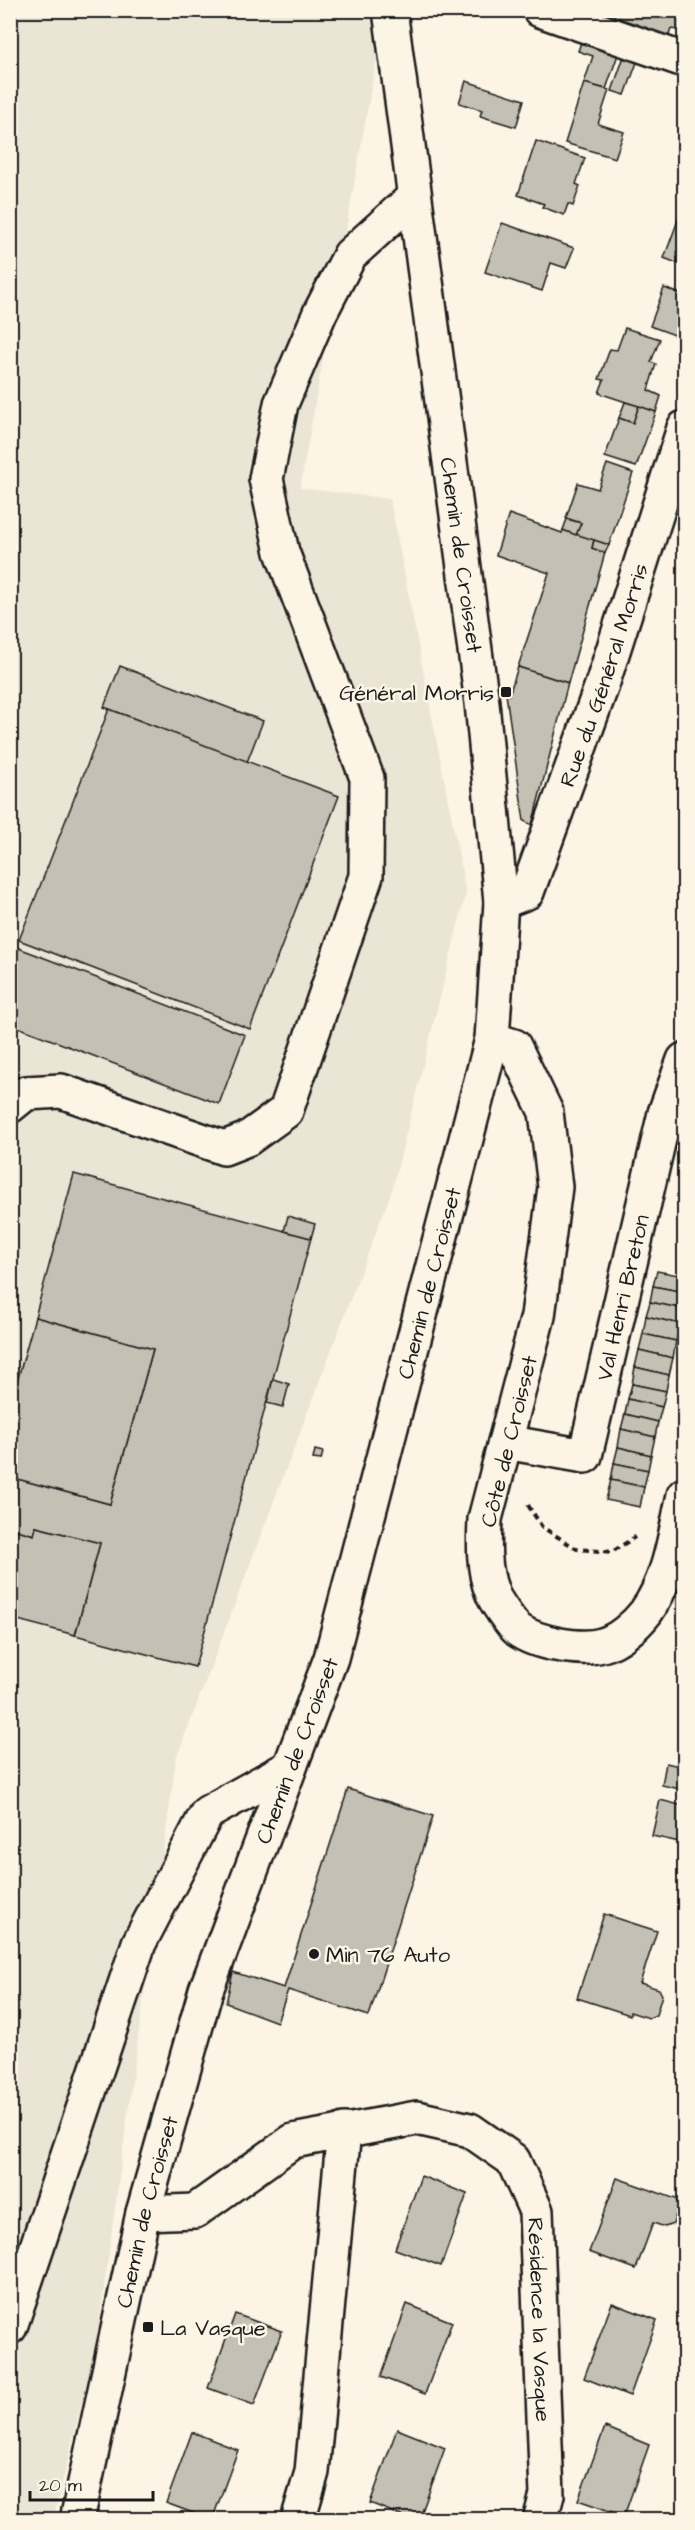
<svg xmlns="http://www.w3.org/2000/svg" width="695" height="2530" font-family="'Architects Daughter',sans-serif">
	<rect width="100%" height="100%" fill="#fcf5e5"/>
	<filter id="ink" filterUnits="userSpaceOnUse"><feTurbulence type="fractalNoise" baseFrequency=".0167" numOctaves="2"/><feDisplacementMap in="SourceGraphic" scale="12" xChannelSelector="R" yChannelSelector="G"/><feConvolveMatrix kernelMatrix="1 2 1 2 8 2 1 2 1" color-interpolation-filters="sRGB"/></filter>
	<g filter="url(#ink)">
		<path fill="#ebe5d6" d="M11,11H385L300,488L390,499L466,893L392,1190L176,1759L96,2347L53,2519L11,2520Z"/>
		<g fill="#c4c0b3" stroke="#1c1c1c" stroke-width="1.5">
			<path d="M583,10H616L613,23Z"/>
			<path d="M616,10H684V31L671,29L667,41L613,23Z"/>
			<path d="M586,28L623,40L606,89L584,83L593,56L578,51Z"/>
			<path d="M629,42L643,46L625,95L612,91Z"/>
			<path d="M466,81L524,100L516,127L480,116L482,110L459,103Z"/>
			<path d="M584,83L609,90L598,124L624,132L615,158L565,143Z"/>
			<path d="M536,141L585,158L576,184L580,186L573,206L568,204L564,215L542,207L544,204L518,195Z"/>
			<path d="M684,204V266L664,258Z"/>
			<path d="M502,223L574,248L566,268L551,263L542,291L485,272Z"/>
			<path d="M664,288L684,295L683,338L650,326Z"/>
			<path d="M625,328L660,339L651,362L656,364L648,390L661,396L656,412L599,393L604,380L599,379L610,349L617,350Z"/>
			<path d="M625,402L639,406L633,423L619,418Z"/>
			<path d="M639,406L656,412L636,467L605,457L619,418L633,423Z"/>
			<path d="M607,464L633,473L609,545L576,535L581,523L566,518L578,483L598,489Z"/>
			<path d="M509,514L562,533L563,530L594,540L592,548L605,553L568,683L518,667L549,573L496,555Z"/>
			<path d="M567,519L581,523L576,535L563,530Z"/>
			<path d="M594,540L609,545L605,553L592,548Z"/>
			<path d="M120,666L263,721L247,762L104,707Z"/>
			<path d="M518,667L568,683L532,825L524,821L506,694L509,695Z"/>
			<path d="M109,709L339,796L250,1029L19,940Z"/>
			<path d="M684,915V937L680,936Z"/>
			<path d="M16,947L245,1035L219,1104L10,1024V962Z"/>
			<path d="M74,1174L311,1238L195,1667L75,1635L100,1543L36,1527L34,1535L10,1528V1477L110,1504L153,1349L35,1317Z"/>
			<path d="M288,1216L315,1224L311,1238L284,1231Z"/>
			<path d="M657,1271L684,1276V1292L653,1286Z"/>
			<path d="M653,1286L684,1292V1309L650,1302Z"/>
			<path d="M650,1302L684,1309L680,1324L646,1316Z"/>
			<path d="M646,1316L680,1324L676,1341L643,1334Z"/>
			<path d="M35,1317L153,1349L110,1504L10,1477V1407Z"/>
			<path d="M643,1334L676,1341L673,1358L639,1350Z"/>
			<path d="M639,1350L673,1358L669,1375L635,1367Z"/>
			<path d="M635,1367L669,1375L666,1391L632,1384Z"/>
			<path d="M273,1379L289,1384L283,1407L267,1403Z"/>
			<path d="M632,1384L666,1391L662,1407L628,1399Z"/>
			<path d="M628,1399L662,1407L658,1422L625,1414Z"/>
			<path d="M625,1414L658,1422L655,1437L621,1429Z"/>
			<path d="M621,1429L655,1437L651,1455L618,1447Z"/>
			<path d="M618,1447L651,1455L648,1470L614,1463Z"/>
			<path d="M315,1450L323,1452L321,1460L313,1459Z"/>
			<path d="M614,1463L648,1470L644,1487L611,1480Z"/>
			<path d="M611,1480L644,1487L640,1507L606,1500Z"/>
			<path d="M36,1527L100,1543L75,1635L10,1618V1528L34,1535Z"/>
			<path d="M666,1763L684,1767V1790L662,1785Z"/>
			<path d="M348,1789L433,1816L369,2016L288,1990L277,2022L226,2003L233,1972L284,1988Z"/>
			<path d="M660,1800L684,1806V1843L652,1836Z"/>
			<path d="M604,1914L657,1931L640,1983L659,1989L662,1995L656,2015L649,2018L630,2012V2015L577,1998Z"/>
			<path d="M421,2176L467,2194L441,2266L395,2249Z"/>
			<path d="M617,2178L676,2199L679,2206L673,2224L665,2227L653,2223L636,2269L589,2252Z"/>
			<path d="M612,2303L657,2320L630,2396L584,2378Z"/>
			<path d="M407,2304L452,2322L425,2394L381,2377Z"/>
			<path d="M235,2314L282,2331L254,2405L208,2388Z"/>
			<path d="M605,2427L649,2445L624,2516L578,2500Z"/>
			<path d="M397,2429L445,2448L419,2520H412L370,2503Z"/>
			<path d="M192,2432L238,2450L212,2520L166,2503Z"/>
		</g>
		<g fill="none" stroke-linecap="round" stroke-linejoin="round">
			<g stroke="#1c1c1c" stroke-width="38">
				<g id="minor">
					<path d="M540,10L684,60"/>
					<path id="s1" d="M501,902L527,892L602,685L684,428"/>
					<path d="M492,1039L514,1046L546,1112L555,1187L538,1316L485,1519C484,1543 483,1570 492,1592C494,1600 512,1625 518,1630C536,1643 580,1651 602,1645C618,1641 636,1625 646,1612C670,1579 675,1534 684,1495"/>
					<path d="M10,1106L26,1093L61,1091L224,1148L247,1139L286,1111L366,876L367,778L282,552L266,479L281,404L320,313L350,255L414,197"/>
					<path id="s2" d="M505,1442L585,1456L665,1113L684,1060"/>
					<path id="s3" d="M143,2213L195,2211L293,2141L417,2118L470,2130L513,2160L536,2211L547,2495L540,2520"/>
					<path d="M10,2327L139,1943L207,1813L290,1767"/>
					<path id="s4" d="M77,2520L143,2213L206,1990L331,1658L492,1039L501,902L482,703L390,10"/>
					<path d="M298,2520L312,2472L344,2130"/>
				</g>
			</g>
			<path stroke="#1c1c1c" stroke-width="4" stroke-dasharray="6 4.5" stroke-linecap="butt" d="M528,1505L542,1527L577,1549L612,1552L635,1537"/>
			<use href="#minor" stroke="#fcf5e5" stroke-width="33"/>
		</g>
	</g>
	<g fill="#1c1c1c" stroke="#fcf5e5" stroke-width="2">
		<rect x="500" y="686" width="12" height="12" rx="3"/>
		<circle cx="314" cy="1954" r="6"/>
		<rect x="142" y="2321" width="12" height="12" rx="3"/>
	</g>
	<g text-anchor="middle" stroke-width="5" stroke-linejoin="round" paint-order="stroke">
		<g font-size="22" fill="#1c1c1c" stroke="#fcf5e5">
			<text transform="translate(462 555) rotate(82)" y="8">Chemin de Croisset</text>
			<text dy="8" stroke="none"><textPath href="#s1" startOffset="258">Rue du Général Morris</textPath></text>
			<text dy="8" stroke="none"><textPath href="#s4" startOffset="1288">Chemin de Croisset</textPath></text>
			<text dy="8" stroke="none"><textPath href="#s2" startOffset="244">Val Henri Breton</textPath></text>
			<text transform="translate(508 1441) rotate(-76)" y="8">Côte de Croisset</text>
			<text dy="8" stroke="none"><textPath href="#s4" startOffset="802">Chemin de Croisset</textPath></text>
			<text dy="8" stroke="none"><textPath href="#s4" startOffset="316">Chemin de Croisset</textPath></text>
			<text dy="8" stroke="none"><textPath href="#s3" startOffset="570">Résidence la Vasque</textPath></text>
		</g>
		<g font-size="22" fill="#1c1c1c" stroke="#fcf5e5" text-anchor="start">
			<text x="494" y="700" text-anchor="end">Général Morris</text>
			<text x="326" y="1962">Min 76 Auto</text>
			<text x="160" y="2335">La Vasque</text>
		</g>
	</g>
	<rect width="695" height="2530" fill="none" stroke="#fcf5e5" stroke-width="36"/>
	<rect x="18" y="18" width="659" height="2494" fill="none" stroke="#1c1c1c" stroke-width="2" filter="url(#ink)"/>
	<path d="M30 2491v9h123v-9" fill="none" stroke="#1c1c1c" stroke-width="3"/>
	<text x="39" y="2491" font-size="18" fill="#1c1c1c" stroke="#fcf5e5" stroke-width="4.5" paint-order="stroke">20 m</text>
</svg>
